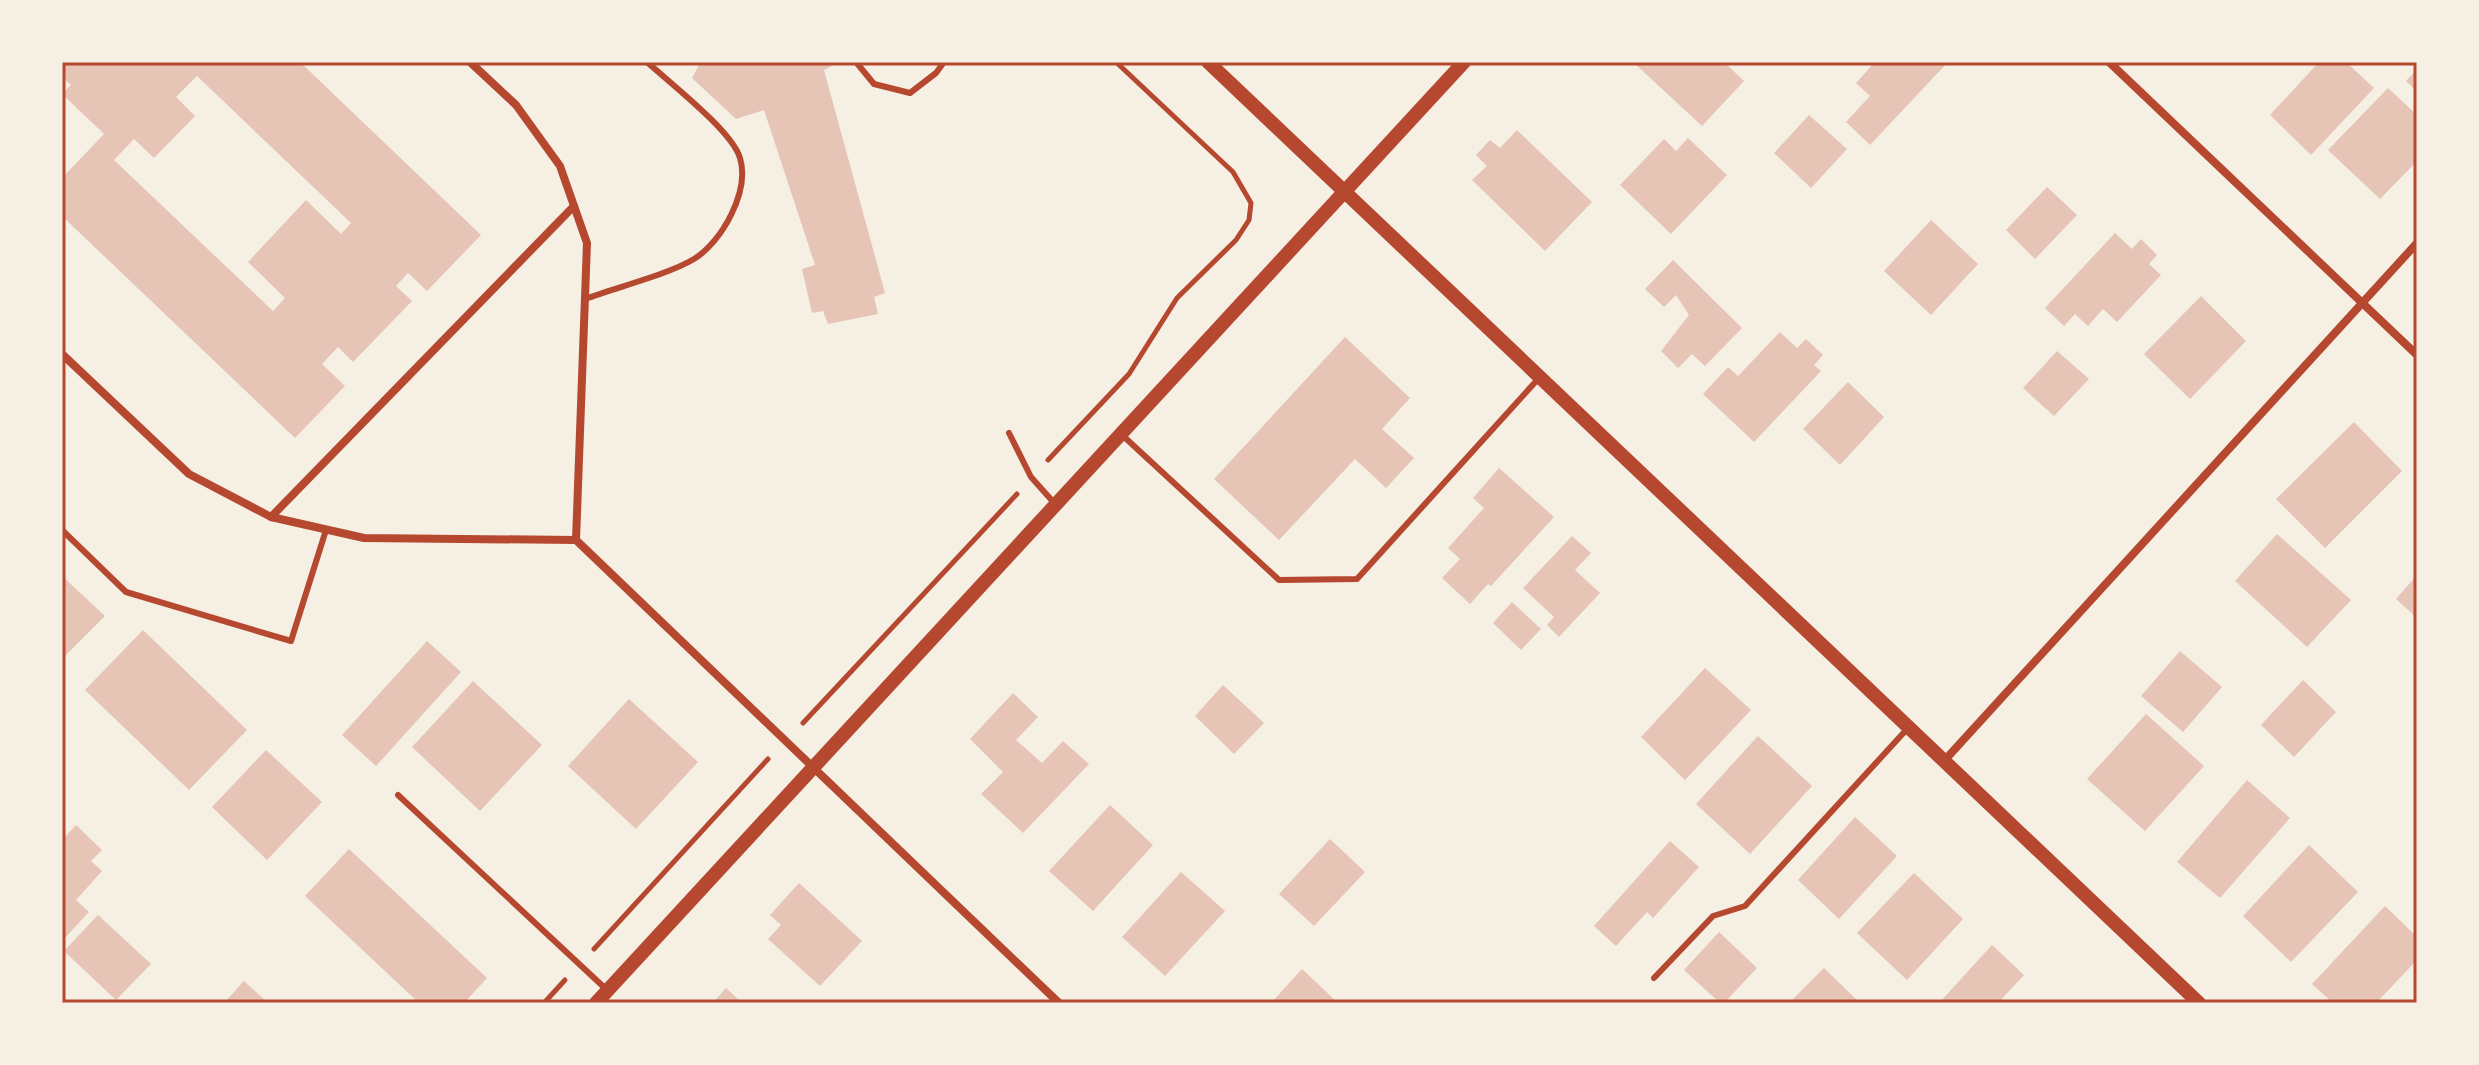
<svg xmlns="http://www.w3.org/2000/svg" width="2479" height="1065" font-family="'Exo 2',sans-serif">
	<rect width="100%" height="100%" fill="#f6efe4"/>
	<g fill="#e6c5b7" fill-rule="evenodd">
		<path d="M69,62H300L481,235L427,291L408,273L396,286L412,301L353,362L338,347L322,364L345,386L295,438L62,216V178L104,134L62,94L71,85L62,77V69ZM197,76L351,223L341,234L306,200L248,262L285,298L273,311L114,160L134,139L154,158L195,116L176,97Z"/>
		<path d="M696,62H839L824,70L885,293L874,297L878,314L828,324L823,311L812,313L802,269L815,265L764,110L736,119L692,78L699,65Z"/>
		<path d="M1633,62H1724L1744,81L1702,126Z"/>
		<path d="M1875,62H1948L1870,145L1846,122L1870,96L1856,83Z"/>
		<path d="M2319,62H2346L2374,88L2311,155L2270,115Z"/>
		<path d="M2417,69V92L2406,81Z"/>
		<path d="M2388,88L2417,115V161L2380,199L2328,150Z"/>
		<path d="M1809,115L1847,149L1811,188L1774,153Z"/>
		<path d="M1517,130L1592,202L1545,251L1472,180L1487,166L1476,155L1490,140L1500,148Z"/>
		<path d="M1688,138L1727,175L1671,234L1620,185L1664,139L1676,151Z"/>
		<path d="M2047,187L2077,215L2035,259L2006,230Z"/>
		<path d="M1931,220L1978,264L1931,315L1884,271Z"/>
		<path d="M2115,233L2132,249L2141,239L2157,255L2149,264L2161,275L2117,322L2103,309L2088,326L2075,314L2064,326L2045,308Z"/>
		<path d="M1673,260L1742,328L1705,366L1692,354L1678,368L1661,351L1689,315L1676,295L1664,307L1645,289Z"/>
		<path d="M2201,296L2246,341L2190,399L2144,354Z"/>
		<path d="M1780,332L1797,348L1806,339L1823,355L1814,365L1821,371L1754,442L1703,394L1728,367L1738,376Z"/>
		<path d="M1345,337L1410,398L1382,429L1414,458L1386,488L1355,459L1279,540L1214,479Z"/>
		<path d="M2057,351L2089,379L2054,416L2023,388Z"/>
		<path d="M1848,382L1884,417L1840,465L1803,429Z"/>
		<path d="M2354,422L2402,471L2325,548L2276,499Z"/>
		<path d="M1499,468L1554,517L1491,586L1488,584L1470,604L1442,578L1460,559L1448,548L1484,508L1473,498Z"/>
		<path d="M2277,534L2351,600L2307,647L2235,581Z"/>
		<path d="M1572,536L1591,553L1575,570L1600,593L1559,637L1547,625L1554,617L1523,588Z"/>
		<path d="M2417,575V618L2396,599Z"/>
		<path d="M62,576L105,616L62,659Z"/>
		<path d="M1512,602L1541,629L1521,650L1493,623Z"/>
		<path d="M143,630L247,730L189,790L85,690Z"/>
		<path d="M427,641L461,672L376,766L342,735Z"/>
		<path d="M2180,651L2222,687L2183,732L2141,696Z"/>
		<path d="M1705,668L1751,710L1685,780L1641,737Z"/>
		<path d="M2303,680L2336,712L2294,757L2261,725Z"/>
		<path d="M473,681L542,745L480,811L412,747Z"/>
		<path d="M1223,685L1264,723L1234,754L1195,716Z"/>
		<path d="M1013,693L1038,717L1016,740L1042,763L1063,741L1089,764L1023,833L981,794L1003,772L970,739Z"/>
		<path d="M629,699L698,762L636,829L568,766Z"/>
		<path d="M2146,714L2204,766L2145,831L2087,779Z"/>
		<path d="M1758,736L1812,786L1750,854L1696,804Z"/>
		<path d="M266,750L322,802L267,860L212,807Z"/>
		<path d="M2247,780L2290,818L2220,898L2177,862Z"/>
		<path d="M1110,805L1153,845L1093,911L1049,871Z"/>
		<path d="M1855,817L1897,856L1839,919L1798,880Z"/>
		<path d="M76,825L102,850L91,861L102,871L76,900L89,912L62,941V832L66,836Z"/>
		<path d="M1330,839L1365,872L1314,926L1279,894Z"/>
		<path d="M1670,841L1699,867L1653,918L1647,912L1616,946L1594,926Z"/>
		<path d="M2309,845L2358,892L2291,962L2243,916Z"/>
		<path d="M349,849L487,978L464,1003H419L305,896Z"/>
		<path d="M1181,872L1225,911L1165,976L1122,937Z"/>
		<path d="M1914,873L1963,919L1907,980L1857,933Z"/>
		<path d="M799,883L862,941L820,986L768,939L781,925L770,915Z"/>
		<path d="M2385,906L2417,937V960L2376,1003H2333L2312,984Z"/>
		<path d="M98,915L151,964L116,1000L64,951Z"/>
		<path d="M1719,932L1757,968L1724,1003H1720L1684,970Z"/>
		<path d="M1992,945L2024,975L1998,1003H1939Z"/>
		<path d="M1824,968L1860,1003L1791,1001Z"/>
		<path d="M1302,969L1338,1003H1271Z"/>
		<path d="M244,981L268,1003H224Z"/>
		<path d="M726,988L742,1003H713Z"/>
	</g>
	<g fill="none" stroke-linecap="round" stroke-linejoin="round">
		<g stroke="#b5482f" stroke-width="5">
			<path d="M1048,460L1129,374L1177,298L1236,240L1249,220L1251,203L1233,172L1116,62"/>
			<path d="M803,723L1017,494"/>
			<path d="M594,949L768,759"/>
			<path d="M544,1003L565,980"/>
		</g>
		<g stroke="#b5482f" stroke-width="6">
			<path d="M856,62L874,84L910,93L936,73L944,62"/>
			<path d="M585,299C617,287 667,275 694,259C722,242 750,191 740,158C732,131 670,83 647,62"/>
			<path d="M1009,433L1031,477L1056,505"/>
			<path d="M1121,434L1279,580L1357,579L1539,378"/>
			<path d="M62,530L126,592L291,641L326,530"/>
			<path d="M398,795L607,990"/>
			<path d="M1654,978L1713,916L1745,906L1908,728"/>
		</g>
		<g stroke="#b5482f" stroke-width="8">
			<path d="M470,62L516,105L560,166L587,243L576,540L1059,1003"/>
			<path d="M2109,62L2417,355"/>
			<path d="M62,354L189,474L271,517L364,538L576,540"/>
			<path d="M271,517L574,206"/>
			<path d="M1944,761L2417,243"/>
		</g>
		<g stroke="#b5482f" stroke-width="14">
			<path d="M1208,62L2199,1003"/>
			<path d="M596,1003L1464,62"/>
		</g>
	</g>
	<rect width="2479" height="1065" fill="none" stroke="#f6efe4" stroke-width="128"/>
	<rect x="64" y="64" width="2351" height="937" fill="none" stroke="#b5482f" stroke-width="3"/>
</svg>
